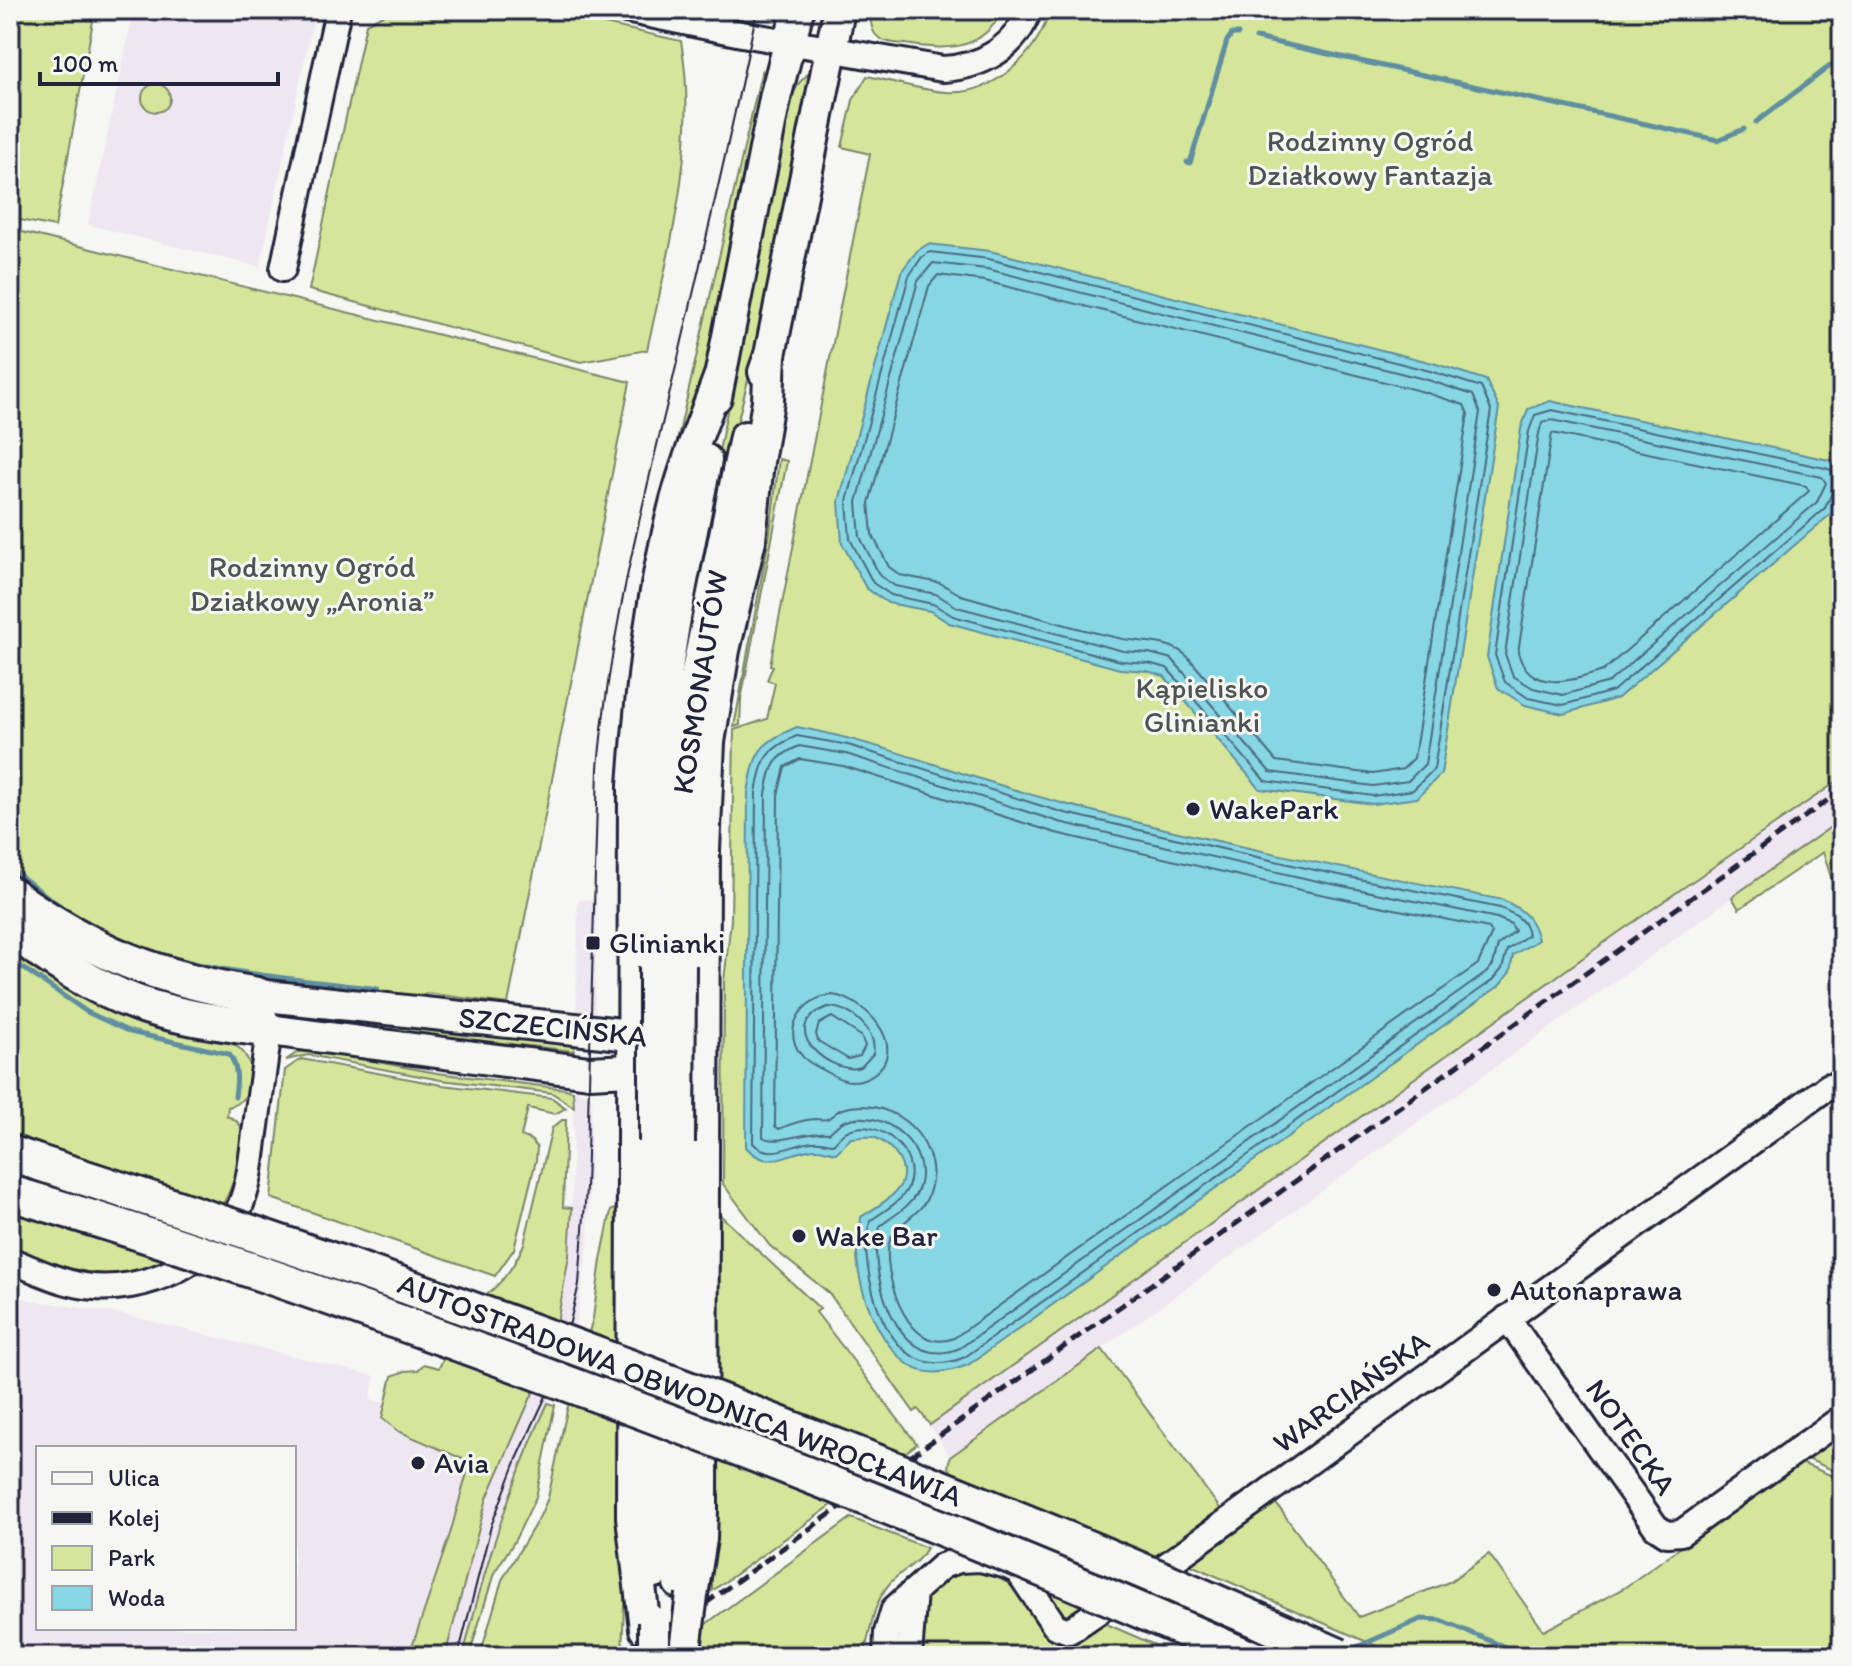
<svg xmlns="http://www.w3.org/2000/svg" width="1852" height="1666" font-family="Itim,sans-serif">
	<rect width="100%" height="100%" fill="#f6f6f2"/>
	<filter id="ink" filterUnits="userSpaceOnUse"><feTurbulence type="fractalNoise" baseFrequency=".0125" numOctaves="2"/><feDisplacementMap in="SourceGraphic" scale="16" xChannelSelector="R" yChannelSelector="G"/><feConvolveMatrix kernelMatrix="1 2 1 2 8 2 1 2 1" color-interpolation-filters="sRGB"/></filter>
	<g filter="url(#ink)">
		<g fill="#eee7f2" fill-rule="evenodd">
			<path d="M134,10H287L314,16L260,267L88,225Z"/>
			<path d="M1842,778V819L950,1457L930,1425L1612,937Z"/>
			<path d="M597,899L595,1018L576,1021L578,900Z"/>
			<path d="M574,1089L592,1097L588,1245L577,1318L563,1369L514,1481L496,1532L463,1656H445L487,1498L533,1393L557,1323L571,1233Z"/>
			<path d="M10,1297L121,1314L375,1376L370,1399L479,1429L450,1534L409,1656H10ZM38,1448H294V1628H38Z"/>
		</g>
		<g fill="#d5e69a" stroke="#7c846a" stroke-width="2">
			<path d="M10,10H95L55,227L10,218Z"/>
			<path d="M392,10H542L681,41C699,143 669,250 647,350L581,362L309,290L366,24Z"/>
			<path d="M871,10H1003C981,53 945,50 905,44C895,43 882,43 875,34C870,27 871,18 871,10Z"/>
			<path d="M1050,10H1842V778L1612,937L930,1425L918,1409L914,1412L829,1293L770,1246L723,1184L724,981L731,920L734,730L767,719L775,683L767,680L773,666L770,665L870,154L842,147L853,100L867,76C892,81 920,90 946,92C994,96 1038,54 1050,10Z"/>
			<path d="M762,69L764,81L698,408L662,507Z"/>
			<path d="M811,71L813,73L763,321L726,467L665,801L683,629L790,100L799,83Z"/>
			<circle cx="156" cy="98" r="14"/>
			<path d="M10,229L630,382L508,1004L426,993L422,998L238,979L131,947L53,904L10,873Z"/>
			<path d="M779,459L787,461L741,700L740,725L734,727L770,532Z"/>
			<path d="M1842,819V912L1823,852L1739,909L1732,897Z"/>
			<path d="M10,942C44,962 79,981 113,1000C129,1009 145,1020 162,1027C183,1035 223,1034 239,1048C259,1066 255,1101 228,1107L227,1116C245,1123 244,1132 241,1150C235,1192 212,1233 176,1258C163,1266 144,1272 129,1273C87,1279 49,1262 10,1248Z"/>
			<path d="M315,1017L471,1036H534L575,1041L574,1051L315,1022L312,1019Z"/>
			<path d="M312,1050L437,1073L565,1089L573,1091L574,1107L552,1093L441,1080L308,1055L286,1060L298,1052Z"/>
			<path d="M301,1059L442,1085L552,1098L566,1108L555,1114L528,1108L521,1136L531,1140L537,1147L536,1160L514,1249L495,1276L271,1198L285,1070Z"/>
			<path d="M562,1120H566L563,1207L572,1208L569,1256L557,1323L486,1295C504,1282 515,1265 524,1244L552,1128Z"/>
			<path d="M620,1206L625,1579L622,1654L480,1656L502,1580L540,1516L548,1498L567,1410L593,1318L601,1260L611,1211Z"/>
			<path d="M718,1213L820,1309L816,1312L917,1444L712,1591L713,1350Z"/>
			<path d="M1102,1349L1222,1511L1075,1616L1066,1617L948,1467L950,1457Z"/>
			<path d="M445,1355L535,1388L487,1498L445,1656H409L450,1534L470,1462L398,1431L382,1418L392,1376L405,1371L418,1370L424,1364L439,1368Z"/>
			<path d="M548,1403L555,1405L536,1497L514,1542L494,1573L469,1656H463C485,1567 509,1486 548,1403Z"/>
			<path d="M1842,1428V1474L1805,1458Z"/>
			<path d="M1799,1462L1842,1480V1656H1399L1184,1562L1272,1498L1359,1617L1449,1582L1489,1554L1544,1631L1624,1588Z"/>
			<path d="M851,1518L927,1548C918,1564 902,1570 890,1583C873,1602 870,1632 864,1656H662Z"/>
			<path d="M975,1570C1017,1577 1035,1611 1061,1641L1041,1656H922C917,1611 923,1575 975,1570Z"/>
			<path d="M1102,1622L1180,1656H1054Z"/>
		</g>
		<g fill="#87d6e4" stroke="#5f8ea0" stroke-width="2">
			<path d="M928,244L990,251L1433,363L1486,380L1499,408L1441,774L1417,798L1373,804L1260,789L1164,676L1147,671L1120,669L949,623L930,611L888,603L866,588L842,543L839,501L901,272L917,251Z"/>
			<path d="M1550,401L1829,460L1838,466L1842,487L1833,512L1618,698L1563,714L1525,705L1498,688L1487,657L1521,429L1528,409Z"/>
			<path d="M797,727C889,744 975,781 1065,804C1209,842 1356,871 1503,900C1523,910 1533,917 1538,940L1513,955L1510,972L1499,986L968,1365C950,1372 926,1377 909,1365C877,1342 856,1286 857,1248C857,1238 861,1228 861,1217C873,1209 894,1198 901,1184C909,1166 893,1146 876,1138C869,1135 859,1138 851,1138L836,1153C830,1152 823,1149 817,1149C790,1149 769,1174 746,1147L748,793C755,751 758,744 797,727Z"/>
		</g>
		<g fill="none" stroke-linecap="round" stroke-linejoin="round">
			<g stroke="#4a6a7f" stroke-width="2">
				<path d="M930,252L989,259L1430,371L1481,387L1491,410L1434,769L1413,790L1373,796L1265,781L1167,668L1148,663L1121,661L953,616L933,604L891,595L873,583L850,539L847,501L909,276L922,257Z"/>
				<path d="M933,263L987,269L1428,380L1473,395L1480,412L1425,764L1408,781L1373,786L1270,772L1172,659L1149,653L1123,651L957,607L936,594L895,586L880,576L860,537L857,502L918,281Z"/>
				<path d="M938,275L985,281L1424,392L1464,405L1468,414L1414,758L1403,769L1373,774L1276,761L1188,657C1170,640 1146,643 1123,639C1069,628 1015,610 961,595L940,583L900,575L889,567L872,534L869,503L929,286Z"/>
				<path d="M1552,420L1822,477L1826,483L1817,502L1609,682L1563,695L1533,688L1513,676L1505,654L1539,433L1542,423Z"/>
				<path d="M1552,433L1806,486L1809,491L1603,671C1573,681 1530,694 1518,653Z"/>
				<path d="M1842,474L1825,468L1552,410L1535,415L1529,431L1495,655L1505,682L1528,698L1563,705L1613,691L1825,508L1833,491L1842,488"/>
				<path d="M797,736L848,745L1061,812L1310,869L1500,908C1514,914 1526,919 1528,935L1507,950L1502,969L1493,980L965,1357C897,1386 870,1305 866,1251C865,1242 869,1231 870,1221C882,1212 902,1202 908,1187C922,1154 879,1115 847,1131C842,1134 837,1140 833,1144C825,1143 819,1141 812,1142C793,1144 769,1161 753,1143L756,793C762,760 764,750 797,736Z"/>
				<path d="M799,746L846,754L1059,822L1308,879L1497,918L1511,924L1515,931L1498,945L1493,965L1486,973L960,1348C904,1372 877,1296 876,1251C876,1243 879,1234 880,1226C893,1216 910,1207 917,1192C936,1150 884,1105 844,1121C838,1124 834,1129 829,1133C808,1130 777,1146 763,1137L766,794C771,767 772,758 799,746Z"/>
				<path d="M800,759L843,766L1056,833L1305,891L1489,928L1492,933L1478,964L954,1338C910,1356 886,1284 888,1250C889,1223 922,1218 929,1193C935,1175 933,1162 925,1145C910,1116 875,1099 842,1109C836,1111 832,1117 827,1119C826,1120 815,1119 815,1119C802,1120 790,1124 779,1129L775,1126L778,795L785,767Z"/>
				<path d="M832,995C870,999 916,1057 864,1079C851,1084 840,1080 829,1073C819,1067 806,1063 799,1052C782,1026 805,997 832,995Z"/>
				<path d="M828,1007C851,1007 878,1031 873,1054L861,1067C832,1077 772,1027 828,1007Z"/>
				<path d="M832,1017L861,1036L865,1046L860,1056L848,1059L818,1041L816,1034L819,1024Z"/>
			</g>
			<g stroke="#5f8ea0" stroke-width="5">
				<path d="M1256,38L1718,140L1744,129"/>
				<path d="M1756,122L1842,57"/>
				<path d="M1187,162L1190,163L1227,41L1232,34H1238"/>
				<path d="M10,868C36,888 62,909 91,925C178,973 282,977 378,989"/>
				<path d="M10,959L87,1012L130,1032L229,1054C239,1068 237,1081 235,1097"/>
				<path d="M1350,1650L1421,1619L1440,1620L1527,1656"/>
			</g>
			<g stroke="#22223b" stroke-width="30">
				<g id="minor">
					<path d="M626,10L742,34L943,69C981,67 1016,48 1029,10"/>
					<path d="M283,269L338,10"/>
					<path d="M10,1260C34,1270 59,1282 85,1286C143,1295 219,1261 241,1204C251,1179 252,1152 256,1126C260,1094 265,1062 269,1030L264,1016"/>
					<path d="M1507,1318L1656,1527L1667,1534L1681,1533L1842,1418"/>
					<path d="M886,1656L887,1632L894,1609L942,1566L959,1560L980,1559L1007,1566L1018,1571L1055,1626L1069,1631L1164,1567L1829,1086"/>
					<path d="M909,1656L914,1591"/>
				</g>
			</g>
			<g stroke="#22223b" stroke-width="36">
				<g id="major">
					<path d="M764,372L770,355L839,10"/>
					<path d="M716,397L776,94L798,10"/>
					<path d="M680,965V811L691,701L745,437"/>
					<path d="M655,966C655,891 653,816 659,741C666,646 688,553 706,460"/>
					<path d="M257,995L649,1037"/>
					<path d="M269,1030L589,1072L651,1069"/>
					<path d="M655,1572V1142"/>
					<path d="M679,1583V1143"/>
					<path d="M692,1595L701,1539L702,1509L704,850L709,742L724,650L750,540L758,462L768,401L770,355"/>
					<path d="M645,1629L632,1517L634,785C641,693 650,601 673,512C684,466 703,422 719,378"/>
				</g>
			</g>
			<g stroke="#22223b" stroke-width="40">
				<g id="highway">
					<path d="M10,894C93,953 157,978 257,995"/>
					<path d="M10,929C49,957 91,987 137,1003C180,1018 225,1023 269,1030"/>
					<path d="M10,1153L33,1161"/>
				</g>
			</g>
			<use href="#minor" stroke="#f6f6f2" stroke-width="24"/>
			<use href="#major" stroke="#f6f6f2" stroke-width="30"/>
			<use href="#highway" stroke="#f6f6f2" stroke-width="34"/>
			<path stroke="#22223b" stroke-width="2" d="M458,1656L491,1526L517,1459L559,1368L579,1284L586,1189L598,768C609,640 638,523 668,400C699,270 730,140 757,10"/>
			<path stroke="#22223b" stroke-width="5" stroke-dasharray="12 6" stroke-linecap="butt" d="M632,1656L1842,790"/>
			<g stroke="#22223b" stroke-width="36" stroke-linecap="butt">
				<g id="major-bridge">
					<path d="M655,1142V966"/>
					<path d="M679,1143L680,965"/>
					<path d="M654,1622V1656"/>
					<path d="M686,1642L692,1595"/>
				</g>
			</g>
			<g stroke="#22223b" stroke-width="40" stroke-linecap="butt">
				<g id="highway-bridge">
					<path d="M33,1161C477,1303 913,1467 1339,1656"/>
					<path d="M10,1193C177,1242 342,1301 506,1361C756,1452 1002,1549 1245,1656"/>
				</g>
			</g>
			<use href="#major-bridge" stroke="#f6f6f2" stroke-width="30"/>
			<use href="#highway-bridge" stroke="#f6f6f2" stroke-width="34"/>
		</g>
	</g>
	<g fill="#22223b" stroke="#f6f6f2" stroke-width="3">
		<circle cx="1193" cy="809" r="8"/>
		<rect x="585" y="935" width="16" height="16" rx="4"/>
		<circle cx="799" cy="1236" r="8"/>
		<circle cx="1494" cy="1290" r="8"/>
		<circle cx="418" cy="1463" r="8"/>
	</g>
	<g text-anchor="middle" stroke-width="6" stroke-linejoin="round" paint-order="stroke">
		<g font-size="30" fill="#4f5353" stroke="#f6f6f2">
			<text x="1370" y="151">Rodzinny Ogród<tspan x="1370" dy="34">Działkowy Fantazja</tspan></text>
			<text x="312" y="577">Rodzinny Ogród<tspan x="312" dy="34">Działkowy „Aronia”</tspan></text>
			<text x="1202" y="698">Kąpielisko<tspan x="1202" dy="34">Glinianki</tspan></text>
		</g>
		<g font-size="30" fill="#22223b" stroke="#f6f6f2">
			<text transform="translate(700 682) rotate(-81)" y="10">KOSMONAUTÓW</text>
			<text transform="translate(553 1027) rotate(6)" y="10">SZCZECIŃSKA</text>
			<text transform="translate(680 1390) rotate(21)" y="10">AUTOSTRADOWA OBWODNICA WROCŁAWIA</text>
			<text transform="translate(1351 1392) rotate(-36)" y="10">WARCIAŃSKA</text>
			<text transform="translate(1631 1437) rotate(55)" y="10">NOTECKA</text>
		</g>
		<g font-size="30" fill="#22223b" stroke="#f6f6f2" text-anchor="start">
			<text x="1209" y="819">WakePark</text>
			<text x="609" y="953">Glinianki</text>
			<text x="815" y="1246">Wake Bar</text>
			<text x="1510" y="1300">Autonaprawa</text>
			<text x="434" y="1473">Avia</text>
		</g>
	</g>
	<rect width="1852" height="1666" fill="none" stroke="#f6f6f2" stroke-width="40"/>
	<rect x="20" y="20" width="1812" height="1626" fill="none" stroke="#22223b" stroke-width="3" filter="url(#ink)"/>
	<rect x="36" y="1446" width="260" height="184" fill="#f6f6f2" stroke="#a1a1a9" stroke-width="2"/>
	<rect x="52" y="1472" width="40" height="12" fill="#f6f6f2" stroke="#a1a1a9" stroke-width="2"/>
	<text x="108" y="1486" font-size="24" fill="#22223b">Ulica</text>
	<rect x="52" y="1512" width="40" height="12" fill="#22223b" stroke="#a1a1a9" stroke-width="2"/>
	<text x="108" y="1526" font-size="24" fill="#22223b">Kolej</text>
	<rect x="52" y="1546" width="40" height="24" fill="#d5e69a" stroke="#a1a1a9" stroke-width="2"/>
	<text x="108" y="1566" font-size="24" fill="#22223b">Park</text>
	<rect x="52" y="1586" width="40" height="24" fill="#87d6e4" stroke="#a1a1a9" stroke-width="2"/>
	<text x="108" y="1606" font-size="24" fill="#22223b">Woda</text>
	<path d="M40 72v12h238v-12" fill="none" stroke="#22223b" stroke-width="4"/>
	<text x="52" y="72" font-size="24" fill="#22223b" stroke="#f6f6f2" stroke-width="6" paint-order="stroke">100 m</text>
</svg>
